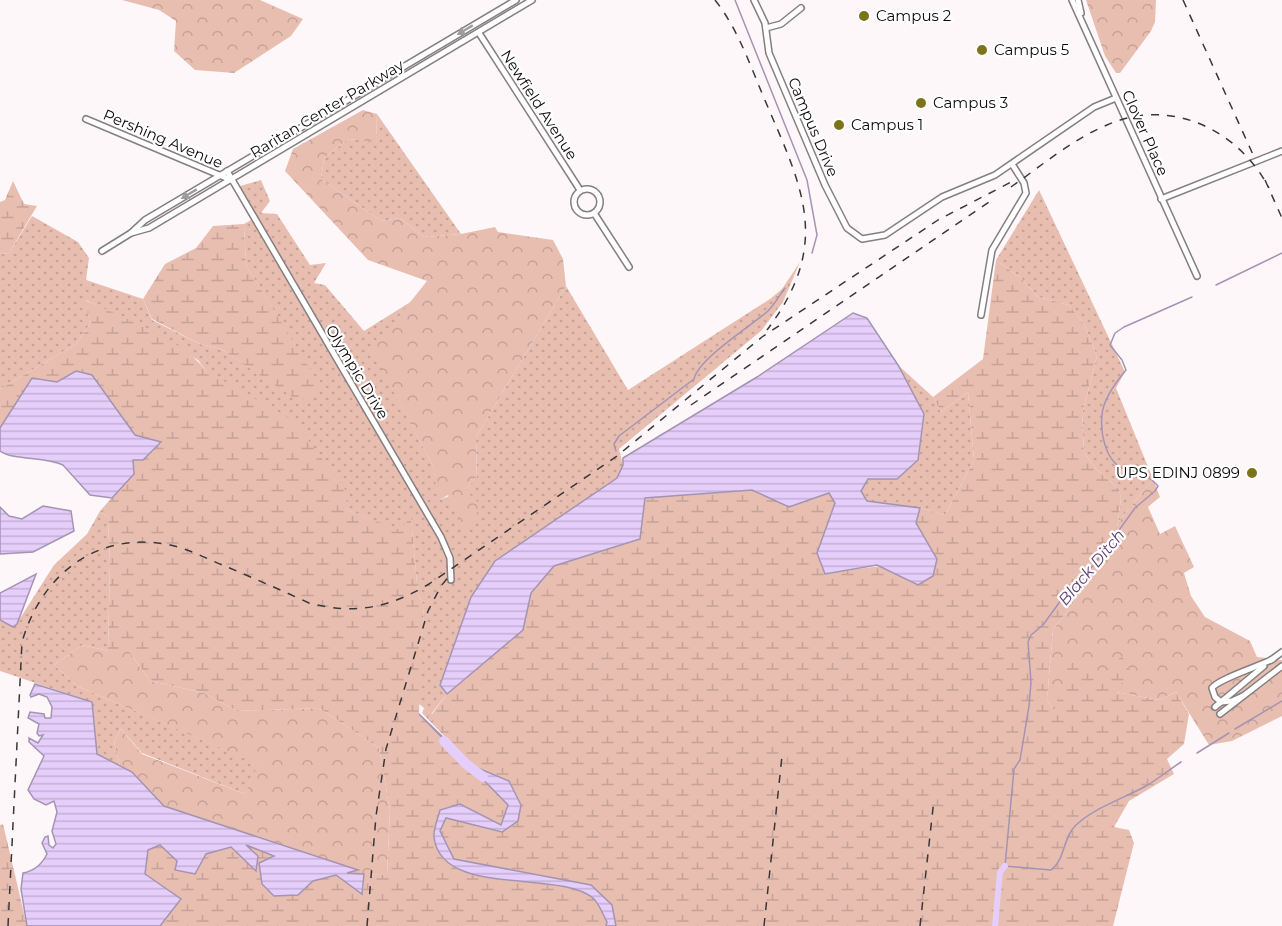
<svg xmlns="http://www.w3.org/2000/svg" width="1282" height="926" font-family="Montserrat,sans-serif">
	<defs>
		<pattern id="grass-dots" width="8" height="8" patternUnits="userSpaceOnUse" patternTransform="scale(1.5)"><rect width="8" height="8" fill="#e8beb1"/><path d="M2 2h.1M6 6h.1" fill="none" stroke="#c6a297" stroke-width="1.8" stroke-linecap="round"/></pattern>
		<pattern id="forest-crowns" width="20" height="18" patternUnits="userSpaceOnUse" patternTransform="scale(1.5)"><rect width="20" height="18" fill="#e8beb1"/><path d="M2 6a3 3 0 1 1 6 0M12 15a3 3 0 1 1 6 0" fill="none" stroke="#c6a297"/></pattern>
		<pattern id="wetland-marsh" width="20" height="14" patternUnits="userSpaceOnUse" patternTransform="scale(1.5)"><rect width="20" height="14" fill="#e8beb1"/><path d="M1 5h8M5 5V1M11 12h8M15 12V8" fill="none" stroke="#c6a297"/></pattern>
		<pattern id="water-rules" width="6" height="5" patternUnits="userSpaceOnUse" patternTransform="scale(1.5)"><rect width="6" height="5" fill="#e5cefa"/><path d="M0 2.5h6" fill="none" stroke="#c3b0d5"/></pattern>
	</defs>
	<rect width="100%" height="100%" fill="#fef7fa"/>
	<g fill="url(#grass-dots)">
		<path d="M377,114L461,234L424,237L400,218L381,221L321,179L324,158L348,139L376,141Z"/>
		<path d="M261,180L270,201L261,213L277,214L310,265L326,263L314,283L325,285L364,331L412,301L373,350L433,466L439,500L465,490L477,477L476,437L566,286L628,390L770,299L782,289L800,262L783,302L761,331L619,449L623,465L617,478L495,561L440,684L447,694L431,714L418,703L424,606L418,594L411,517L400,531L345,509L206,371L198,360L86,300L90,324L76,344L0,389V254L9,253L32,216L78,242L89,258L86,280L143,299L152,320L200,344L221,349L300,401L320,387L246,265L244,224L251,220L233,188Z"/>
		<path d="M1039,190L1125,372L1116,388L1153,479L1118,522L1121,498L1119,489L1096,469L1084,453L1082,414L1097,356L1084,324L1069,305L1038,297L1022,279L996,260Z"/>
		<path d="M898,365L933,397L941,412L968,392L974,460L945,515L920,508L867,501L861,491L868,479H897L924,414Z"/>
		<path d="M100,511L108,517L110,564L108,651L82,645L54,665L77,686L259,764L245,794L142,753L121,729L114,742L120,766L97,754L92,702L0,671V593L36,574L19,620L54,565L87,534Z"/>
	</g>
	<g fill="url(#forest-crowns)">
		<path d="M122,0H260L303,19L291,36L234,73L195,70L174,51L176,21L159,10Z"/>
		<path d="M1086,0H1156L1155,22L1151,31L1120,73H1116L1105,56Z"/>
		<path d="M363,110L377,114L376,142L348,139L324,158L321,179L381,221L400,218L424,237L461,234L495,227L498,232L553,240L563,259L566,286L476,437L477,477L465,490L481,505L466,535L448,495L438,501L433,466L372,350L427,281L368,260L285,171L293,149Z"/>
		<path d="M1153,479L1160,497L1148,507L1160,534L1175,526L1194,567L1184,573L1191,596L1205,617L1250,641L1257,657L1282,660V716L1232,741L1209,745L1176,692L1159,700L1116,692L1099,677L1054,711L1047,700L1053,630L1115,546L1118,522Z"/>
		<path d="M82,645L108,651H129L150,681L204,693L237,711L319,708L379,748L390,810L387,875L343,874L357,870L164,806L132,772L120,766L114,742L121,729L142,754L245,794L258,764L77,686L54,665Z"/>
	</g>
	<g fill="url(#wetland-marsh)">
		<path d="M13,181L24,204L37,206L9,253L0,254V202L5,200Z"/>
		<path d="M244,224L246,265L321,387L300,402L221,349L200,344L152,319L143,299L165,264L196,248L213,226Z"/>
		<path d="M996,260L1022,279L1038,297L1069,305L1084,324L1097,356L1082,414L1084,453L1096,469L1119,489L1121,498L1115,546L1053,630L1047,700L1054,711L1070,659L1099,677L1122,656L1130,670L1116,692L1159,700L1176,692L1189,714L1184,744L1167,759L1174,774L1129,801L1114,827L1129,830L1134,843L1113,926H616L612,905L591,885L454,859L440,831L446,818L501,832L518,821L509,781L473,766L422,713L424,708L432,714L447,694L523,630L531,593L554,566L640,539L645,498L752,490L789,507L829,493L835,503L817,553L825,573L937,559L916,523L920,508L945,515L974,460L968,392L941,412L933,397L983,359Z"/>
		<path d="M85,300C121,317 183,339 206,371L293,420L350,496L345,509L400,530L411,516L418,594L424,606L419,714L508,805L501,825L461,804L440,810C438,818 433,830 434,837C441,899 558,869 593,898C599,903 603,915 607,922L606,926H160L181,899L145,874L148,850L160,845L178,861L231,847L256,870L245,844L275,857L298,895L313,881L336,875L363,893L364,874L387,875L390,810L379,748L319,708L237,711L204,693L150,681L129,651H108L110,564L108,517L100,511L133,474V460L161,443L135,435L92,375L76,371L57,382L32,378L0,428V389L76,344L90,324Z"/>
		<path d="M3,824L27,926H0V825Z"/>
	</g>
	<g fill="url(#water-rules)" stroke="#a494b3" stroke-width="1.5">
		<path d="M853,313L867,318L898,365L924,414L918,460L897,479H868L861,491L867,501L920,508L916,523L937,559L933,576L918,585L877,565L825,574L817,553L835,503L829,493L789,507L752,490L645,498L640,539L554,566L531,593L523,630L447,694L440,685L471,597L495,561L617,478L623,465V458L757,377Z"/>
		<path d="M76,371L92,375L135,435L161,442L143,460H133L134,474L112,498L90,495L63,465C44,456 15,461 0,451V428L32,378L57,382Z"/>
		<path d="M43,506L71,511L74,531L33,552L0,554V507L9,516L22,519Z"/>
		<path d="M36,574L17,624L13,627L0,620V593Z"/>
		<path d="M35,684L92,702L97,754L132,772L164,806L358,870L347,873L364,874L362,894L336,875L313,881L298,895L274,896L262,884L259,863L274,856L246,845L258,856L256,871L231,847L206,854L195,874L175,870L177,861L160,845L148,850L145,874L181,899L160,926H27L21,889L23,873C34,871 42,864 47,854L42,843L45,837L48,836L49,845L53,848L56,844L52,831L57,812L54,801L46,805L34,799L28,790L44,756L29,742V738L38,743L43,735L39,736L37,733L39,724L28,718L30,712L44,714L45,718H51L52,707L47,697L39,694L31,697L30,695Z"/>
		<path d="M419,714L473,766L509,781L521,805L518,821L502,832L446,818L440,831L454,859L591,885L612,905L616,926H606L607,922C603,915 599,903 593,898C558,869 441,898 434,837C433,830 438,818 440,810L460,804L501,825L508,805Z"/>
	</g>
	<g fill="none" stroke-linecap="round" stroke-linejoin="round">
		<g stroke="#a494b3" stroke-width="1.5">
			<path d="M735,0L807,180L817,235L812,253"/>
			<path d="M1216,285L1282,253"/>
			<path d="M616,451L614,444L619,436L694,379C698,359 751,326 768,311C775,304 779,296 785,288"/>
			<path d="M1235,729L1282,701"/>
			<path d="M1197,753L1229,733"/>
			<path d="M1181,762C1170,769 1158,779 1146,786C1122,799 1096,807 1076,825C1063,837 1065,860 1051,870L1005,866L1014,769L1020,760L1029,706L1031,682L1028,642L1031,635L1043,625L1075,581L1093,566L1135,508L1155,491L1158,486C1147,472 1136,475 1122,468C1105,460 1100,432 1102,415C1103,399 1116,382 1126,370L1122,360L1110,345L1115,333L1124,327L1192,297"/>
		</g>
		<path stroke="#e5cefa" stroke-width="6" d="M995,926L1000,872L1005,866"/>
		<path stroke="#e5cefa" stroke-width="10" d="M444,741L465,763L483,777"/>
		<g stroke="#857f82" stroke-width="8">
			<g id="minor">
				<path d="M754,0L765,23L769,53L825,185L847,228L862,239L885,235L942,197L995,175L1094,107L1116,98"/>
				<path d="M1072,0L1197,276"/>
				<path d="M1078,0L1081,13"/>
				<path d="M766,28L781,24L801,8"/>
				<path d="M479,33L580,190"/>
				<path d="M86,119L231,180"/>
				<path d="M227,171L441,537L450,558L451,580"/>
				<circle cx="587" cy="202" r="13"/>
				<path d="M1161,199L1282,151"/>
				<path d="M594,213L629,267"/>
				<path d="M131,233L149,228L532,0"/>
				<path d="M102,251L131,233L145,220L516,0"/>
				<path d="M981,315L992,250L1026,193L1024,183L1012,164"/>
				<path d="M1271,660L1282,652"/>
				<path d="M1243,696L1232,701L1221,702L1215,697L1212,688C1218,679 1260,666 1273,659"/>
				<path d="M1215,707L1264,666"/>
				<path d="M1220,714L1282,666"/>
			</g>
		</g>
		<use href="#minor" stroke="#fff" stroke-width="5"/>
		<g stroke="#3a3738" stroke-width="1.5" stroke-dasharray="8 8" stroke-linecap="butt">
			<path d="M715,0C738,29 750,65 764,98C802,187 833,243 767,330"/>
			<path d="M1183,0L1255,159"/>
			<path d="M1265,180L1282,218"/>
			<path d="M1011,187C1041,166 1073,139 1107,125C1170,97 1238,129 1269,188"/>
			<path d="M691,405L989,202"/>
			<path d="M8,926L22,642C41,575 97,530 170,545C189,549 207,559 225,566C253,578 281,590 309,603C354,615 389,608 429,584L617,456L762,337L938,220L1015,180"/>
			<path d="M367,926L376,816L386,749L428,611L441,586L450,575"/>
			<path d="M764,926L782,756"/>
			<path d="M920,926L934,799"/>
		</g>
	</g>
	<defs><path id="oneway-solid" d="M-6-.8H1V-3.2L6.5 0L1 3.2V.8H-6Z" transform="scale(1.5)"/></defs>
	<g fill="#9e9d9e">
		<use href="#oneway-solid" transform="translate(465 30) rotate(149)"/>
		<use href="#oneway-solid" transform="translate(189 194) rotate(149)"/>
	</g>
	<g fill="#7c7418" stroke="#fff" stroke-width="2">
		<circle cx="864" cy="16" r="6"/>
		<circle cx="982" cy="50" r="6"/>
		<circle cx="921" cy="103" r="6"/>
		<circle cx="839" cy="125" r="6"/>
		<circle cx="1252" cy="473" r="6"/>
	</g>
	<g text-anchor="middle" stroke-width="4.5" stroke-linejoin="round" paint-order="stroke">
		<g font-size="15" fill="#0d0b0c" stroke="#fff" text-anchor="start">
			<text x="876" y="21">Campus 2</text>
			<text x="994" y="55">Campus 5</text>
			<text x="933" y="108">Campus 3</text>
			<text x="851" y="130">Campus 1</text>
			<text x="1240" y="478" text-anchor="end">UPS EDINJ 0899</text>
		</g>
		<g font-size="15" fill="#0d0b0c" stroke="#fff">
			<text transform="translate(539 105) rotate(57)" y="5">Newfield Avenue</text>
			<text transform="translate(327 109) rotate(-31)" y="5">Raritan Center Parkway</text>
			<text transform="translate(813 127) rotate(67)" y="5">Campus Drive</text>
			<text transform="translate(1145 133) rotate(66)" y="5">Clover Place</text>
			<text transform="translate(163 139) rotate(23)" y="5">Pershing Avenue</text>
			<text transform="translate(357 372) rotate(59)" y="5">Olympic Drive</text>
		</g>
		<g font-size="16" font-style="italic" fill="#5e4077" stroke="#fff">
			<text transform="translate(1091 567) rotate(-50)" y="6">Black Ditch</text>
		</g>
	</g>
</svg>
